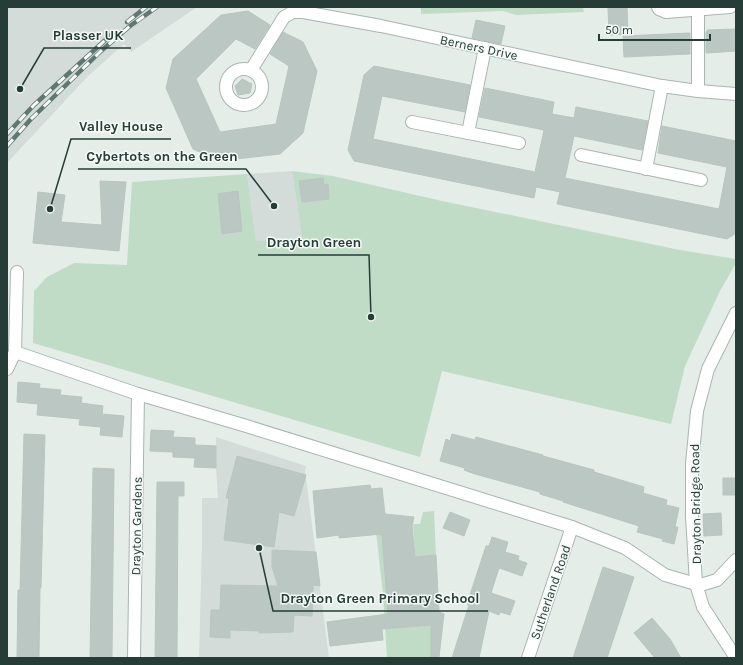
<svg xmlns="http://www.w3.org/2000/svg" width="743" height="665" font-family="Karla,sans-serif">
	<rect width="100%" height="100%" fill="#e5ede9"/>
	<g fill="#d3dcd8">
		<path d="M7,7H197L131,52L124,44L88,76L7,163Z"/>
		<path d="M292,171L302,238L256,242L247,174Z"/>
		<path d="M216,437L306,466L305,470L329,658H199L202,544V498H218L216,468Z"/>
	</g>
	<g fill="#c0dcc6">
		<path d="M421,7H583L584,12L516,15L503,11L421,14Z"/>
		<path d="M292,171L333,176L442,201L680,250L736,259V263L720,291L685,366L671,424L442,371L420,457L33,343L34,291L47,277L74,263L127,265L132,182L247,174L256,241L302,238Z"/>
		<path d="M434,511L436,555L415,557L413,524H420L423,512Z"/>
		<path d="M382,531L390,628L420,626V610L439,608V612H431V658H387L383,594L376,532Z"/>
	</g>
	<g fill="#bac7c2" stroke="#b8c6bf">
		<path d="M608,7H627L628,34L609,35Z"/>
		<path d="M248,11L270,25L255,49L236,39L196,79L220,132L276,124L289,66L270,54L283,32L303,42L317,71L303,133L280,154L219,161L193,149L166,88L173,59L221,15Z"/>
		<path d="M476,20L505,26L501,44L472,38Z"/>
		<path d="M736,29V51L706,53V32H707V30Z"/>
		<path d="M690,33V54L624,57L623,36Z"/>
		<path d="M374,66L470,85L465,112L382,96L373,139L535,172L544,130L479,117L485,88L554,102L552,114L574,118L576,107L648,121L642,150L574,136L565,178L719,209L727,167L658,153L662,126L736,141V233L727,239L557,204L560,192L536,187L534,198L354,161L348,150L364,75Z"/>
		<path d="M242,79L252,84L250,93L238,95L235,86Z"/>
		<path d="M323,178L324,185L328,184L329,199L302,202L299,181Z"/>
		<path d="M100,181L126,182L119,251L33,243L38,192L65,195L61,222L102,225Z"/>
		<path d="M238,191L242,231L222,234L218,194Z"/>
		<path d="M18,382L40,384L39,388L61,390L60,395L82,397L81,403L103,406L102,414L124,416L122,437L100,435L101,427L79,425L80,419L37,415L38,404L17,402Z"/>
		<path d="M151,430L174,431L173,437L195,438V445L216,446V468L194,467L195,458L173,457V452L150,451Z"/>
		<path d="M24,434L45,435L41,588H40L39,658H17L18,590H20Z"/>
		<path d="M452,434L475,440L476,437L543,455V456L594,470V472L644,487L643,493L667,500L666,505L679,508L675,527H678L674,544L662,541L663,539L637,532L639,526L563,502V501L540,494V492L475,474L464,470L465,468L440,461L446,439L450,441Z"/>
		<path d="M237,456L306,475L294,516L279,512L274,547L224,540L229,498H226Z"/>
		<path d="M93,468L114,469L112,658H90Z"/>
		<rect x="723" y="478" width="13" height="17"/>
		<path d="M157,482H184V496H178L177,658H155Z"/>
		<path d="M370,485L371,489L382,488L385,514L414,517L412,526L415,557L436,555L439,612L444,614L439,657H431V625L382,629L383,640L330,646L327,622L388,614L382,534L339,538V535L317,538L313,491Z"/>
		<path d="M450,512L470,520L464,536L443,528Z"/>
		<path d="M721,513L722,535L704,536L703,514Z"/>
		<path d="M492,537L508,542L505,552L519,556L518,560L527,563L522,576L499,568L491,593L515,601L510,615L500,612L499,615L489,611L479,658H452L469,605L467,604L486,546H489Z"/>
		<path d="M272,550L316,552L320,586L313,585L312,616L294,615L293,632L259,633V631L230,630V638L210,637L211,610H220L221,585L278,586L272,567Z"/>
		<path d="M603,567L634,577L607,658H573Z"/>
		<path d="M652,618L670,639L681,658H655L634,633Z"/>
	</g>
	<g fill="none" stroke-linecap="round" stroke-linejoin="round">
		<g stroke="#a8b5b0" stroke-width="14">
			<g id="minor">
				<path d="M658,7L659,9L666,12L730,7"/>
				<path d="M698,10V91"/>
				<circle cx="244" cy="87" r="18"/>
				<path d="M251,70L284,17L293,12H303L381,26L662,86L698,91L736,94"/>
				<path d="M412,122L519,143"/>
				<path d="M468,133L485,48"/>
				<path d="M581,155L701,180"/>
				<path d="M646,169L662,86"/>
				<path d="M15,352L138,394L243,425L572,527L625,548L665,575L696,584"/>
				<path d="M7,369L15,352L17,272"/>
				<path d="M697,586L717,580L736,560"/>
				<path d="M134,658L138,394"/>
				<path d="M528,658L572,527"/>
				<path d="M736,658L703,607L696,584L692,516V464L697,411L708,369L736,313"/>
			</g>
		</g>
		<use href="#minor" stroke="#fff" stroke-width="12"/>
		<g stroke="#607871" stroke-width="4.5">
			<g id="rail">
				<path d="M127,22L146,7"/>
				<path d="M7,134L34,105L113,33"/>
				<path d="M7,146L31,119L101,51L130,26L157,7"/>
			</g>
		</g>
		<use href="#rail" stroke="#f5f9f7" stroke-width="3" stroke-dasharray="9" stroke-linecap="butt"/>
	</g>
	<g text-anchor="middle" stroke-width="3" stroke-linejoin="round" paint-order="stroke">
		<g font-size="13" fill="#253d36" stroke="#f5f9f7">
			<text transform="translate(479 47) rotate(12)" y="5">Berners Drive</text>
			<text transform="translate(695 504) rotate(-91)" y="5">Drayton Bridge Road</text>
			<text transform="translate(136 526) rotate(-89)" y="5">Drayton Gardens</text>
			<text transform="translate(550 592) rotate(-71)" y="5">Sutherland Road</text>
		</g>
	</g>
	<path fill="none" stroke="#253d36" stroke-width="1.5" d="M20 89L44 48H131M50 209L71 139H171M274 206L246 169H78M371 317L369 255H258M259 548L273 611H488"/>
	<g fill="#253d36" stroke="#f5f9f7" stroke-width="1.5">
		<circle cx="20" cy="89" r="4"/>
		<circle cx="50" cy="209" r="4"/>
		<circle cx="274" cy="206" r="4"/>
		<circle cx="371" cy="317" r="4"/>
		<circle cx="259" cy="548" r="4"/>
	</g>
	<g font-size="14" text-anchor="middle" font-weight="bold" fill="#253d36" stroke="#f5f9f7" stroke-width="3" stroke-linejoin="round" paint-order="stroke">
		<text x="88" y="40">Plasser UK</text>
		<text x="121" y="131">Valley House</text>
		<text x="162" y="161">Cybertots on the Green</text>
		<text x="314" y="247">Drayton Green</text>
		<text x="380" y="603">Drayton Green Primary School</text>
	</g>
	<rect width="743" height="665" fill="none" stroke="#253d36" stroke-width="16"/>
	<path d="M599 34v6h111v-6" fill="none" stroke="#253d36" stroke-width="2"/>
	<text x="605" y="34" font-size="12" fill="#253d36" stroke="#f5f9f7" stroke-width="3" paint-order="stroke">50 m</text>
</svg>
